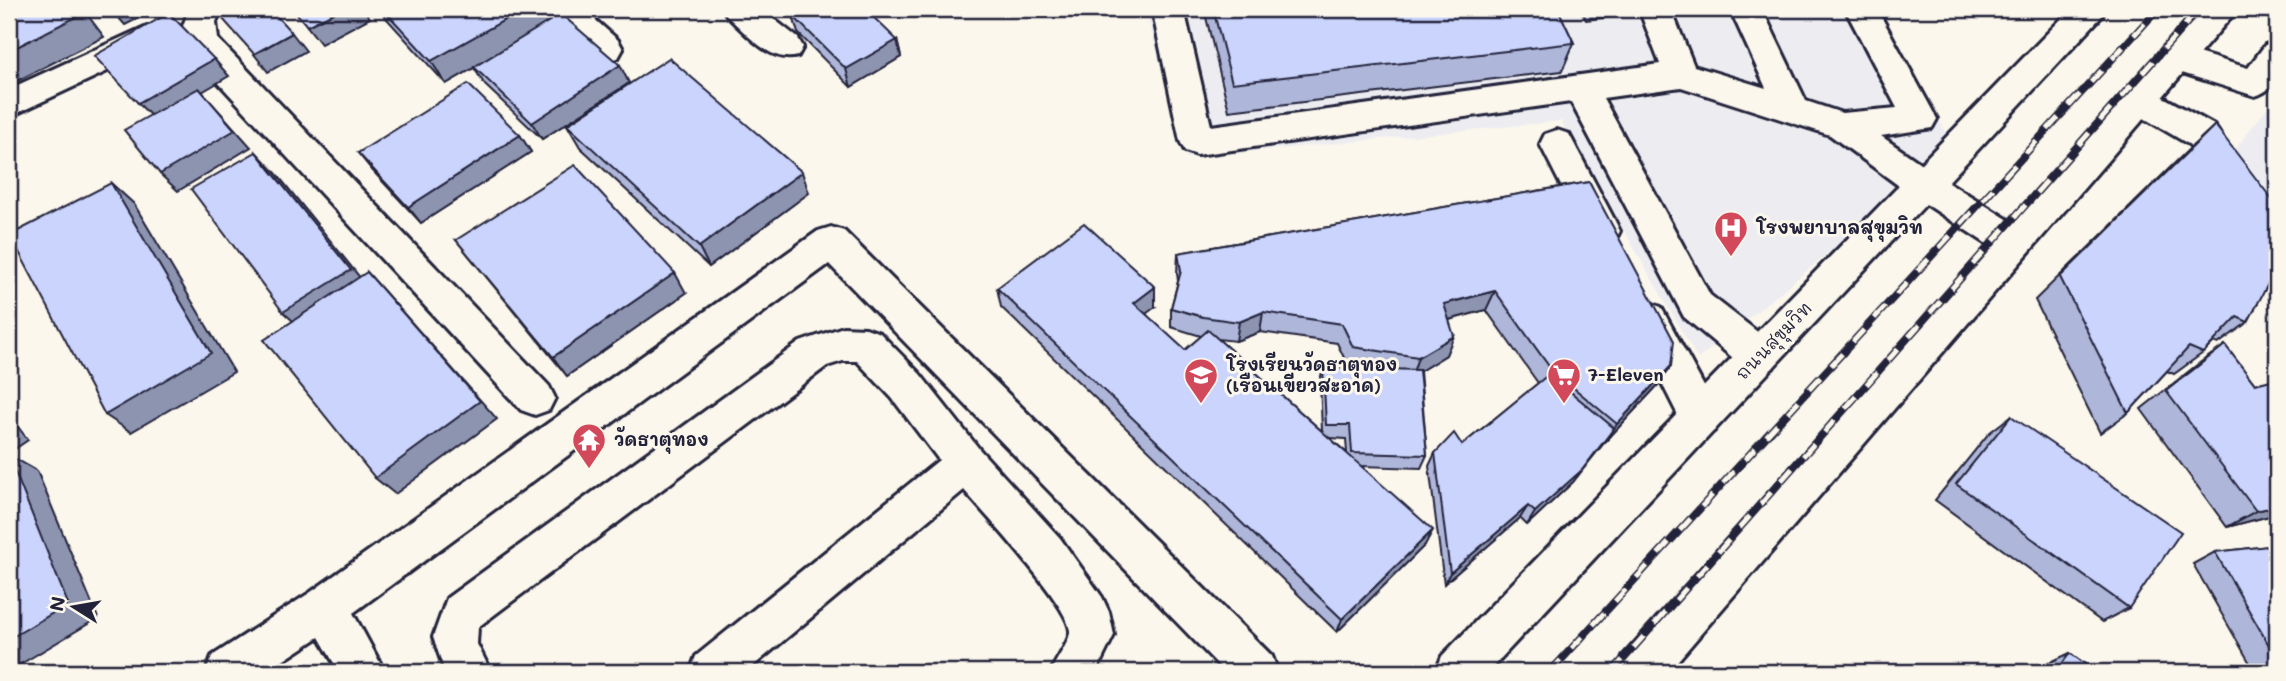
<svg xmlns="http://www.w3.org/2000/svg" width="2286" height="681" font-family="Mali,'Playpen Sans Thai',sans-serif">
	<rect width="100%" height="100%" fill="#fbf7ec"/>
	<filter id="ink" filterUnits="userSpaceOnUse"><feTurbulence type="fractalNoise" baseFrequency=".0143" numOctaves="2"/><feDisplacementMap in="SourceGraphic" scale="14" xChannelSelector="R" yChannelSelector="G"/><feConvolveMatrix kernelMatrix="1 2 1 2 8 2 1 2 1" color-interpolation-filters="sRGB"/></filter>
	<g filter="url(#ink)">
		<g fill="#ececf1">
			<path d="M1145,9H1879L1955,150L1698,359L1561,121L1187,158Z"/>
			<path d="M2277,95V227L2230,156Z"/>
		</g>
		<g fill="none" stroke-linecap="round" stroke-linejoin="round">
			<g stroke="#22223b" stroke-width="6">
				<g id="minor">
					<path d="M189,9H222L216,22L218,39L549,386L555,398L549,410L535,415L521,410L192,54L183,26Z"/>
					<path d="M547,9H583L618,40L623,49L618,58L606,61L594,58L552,17Z"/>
					<path d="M723,9H761L798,38L803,47L798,56C771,64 747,34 728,17Z"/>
					<path d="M1152,9H1184L1211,126L1660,64L1639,9H1671L1694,66L1766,88L1730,9H1762L1806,101L1842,113L1897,108L1845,9H1877L1937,119L1932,128L1881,136L1936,174L1941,184L1936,194L1923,198L1910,194L1830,135L1681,87L1603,98L1710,295L1773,344L1778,356L1773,368L1759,373L1745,368L1684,317L1571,102L1197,155L1185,151L1180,141Z"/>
					<path d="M147,26L159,29L164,38L159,47L9,117V89Z"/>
					<path d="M2277,42C2278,66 2283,87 2255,96L2166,68L2161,59L2166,50L2178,47L2248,68L2265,45Z"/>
					<path d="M2142,88L2154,92L2214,125L2277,227V273L2264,269L2190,145L2130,110L2125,101L2130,92Z"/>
					<path d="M1557,130L1569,134L1615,221L1620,231L1615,241L1602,246L1589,241L1540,144L1545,134Z"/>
					<path d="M831,227L844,231L1272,656L1278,672H1225L829,264L353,613L385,672H339L319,637L266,672H206L212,656L311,592L818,231Z"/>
					<path d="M1648,302L1661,307L1714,405L1720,418L1714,431L1700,436L1686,431L1629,318L1635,307Z"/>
					<path d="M843,327L866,328L880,333L920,374L980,450L1060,538L1102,597L1109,612L1114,635L1096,672H1051C1055,660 1068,645 1070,633C1073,609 982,511 964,490L746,672H690L696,656L939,460L892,398L857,361H843L827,366L478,627L477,644L491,672H445L433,637L447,598L800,342Z"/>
				</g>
			</g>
			<g stroke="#22223b" stroke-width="6">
				<path id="major" d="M2071,9H2106L2101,17L1948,182L2012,222L2203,9H2238L1668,672H1617L1623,656L1990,246L1926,204L1488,672H1436L1442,656Z"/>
			</g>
			<use href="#minor" fill="#fbf7ec" fill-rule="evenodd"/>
			<use href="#major" fill="#fbf7ec" fill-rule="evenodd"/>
			<g stroke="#22223b" stroke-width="8">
				<g id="rail">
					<path d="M1550,672L2158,9"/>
					<path d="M1612,672L2199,9"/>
				</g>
			</g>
			<use href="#rail" stroke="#fbf7ec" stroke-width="5" stroke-dasharray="16" stroke-linecap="butt"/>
		</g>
		<g fill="#aeb6d9" stroke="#22223b" stroke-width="2" fill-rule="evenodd">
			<path d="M378,9H562L565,15L563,16L629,83L542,139L485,85L474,68L446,84Z"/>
			<path d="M1204,9H1558L1574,43L1562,71L1229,111Z"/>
			<path d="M1581,9H1636L1634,14L1586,20Z"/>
			<path d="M793,16L897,40L901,57L851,87L798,33Z"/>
			<path d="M567,125L809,193L709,267L580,147Z"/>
			<path d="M2215,125L2248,322L2218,344L2214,342L2203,353L2174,374L2167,371L2128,413L2100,433L2035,300L2188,150Z"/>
			<path d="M520,135L531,152L421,223L371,169L358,153Z"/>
			<path d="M1589,182L1671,366L1658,385L1605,442L1573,482L1527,525L1520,518L1444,584L1429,466L1435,453L1462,445L1538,383L1486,310L1449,320L1446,355L1420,371L1427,455L1421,468L1362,466L1425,545L1337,632L1001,307L997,288L1155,307L1145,314L1185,350L1201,336L1171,327V308L1178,281L1177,273L1178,253ZM1260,332L1337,343L1348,366L1363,368L1323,367L1320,381L1322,431L1218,339L1236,341ZM1330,438L1346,439L1347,453Z"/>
			<path d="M456,240L686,293L567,376Z"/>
			<path d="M2225,345L2255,384L2277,382V514L2227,527L2141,409L2198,364Z"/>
			<path d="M2011,416L2129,608L2102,622L1935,500L1989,433Z"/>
			<path d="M2277,545V672H2255L2193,564L2215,552Z"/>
			<path d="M2070,653L2096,672H2039L2044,665Z"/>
		</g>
		<g fill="#8d94b0" stroke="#22223b" stroke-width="2">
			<path d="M78,9H83L104,37L9,85V51Z"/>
			<path d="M111,9H157L125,25Z"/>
			<path d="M341,9H363L370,18L321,44L307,26Z"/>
			<path d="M524,9H562L565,15L446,84L431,61Z"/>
			<path d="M292,33L306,51L268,72L254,54Z"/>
			<path d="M897,40L901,57L851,87L846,69Z"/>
			<path d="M214,59L229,76L202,92L251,147L178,191L160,174L155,120L138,103Z"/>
			<path d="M620,65L629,83L542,139L532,123Z"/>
			<path d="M520,135L531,152L421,223L408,207Z"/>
			<path d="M256,152L276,173L370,290L304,331L283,312Z"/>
			<path d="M802,172L809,193L709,267L699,247Z"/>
			<path d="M111,183L134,204L234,372L131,432L105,415Z"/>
			<path d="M367,272L497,419L395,494L375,478Z"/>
			<path d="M675,273L686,293L567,376L553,357Z"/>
			<path d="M1155,287V307L1134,323V303Z"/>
			<path d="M1495,291L1486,310L1437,323L1444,304Z"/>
			<path d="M1263,312L1260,332L1236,341L1239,322Z"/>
			<path d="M1454,336L1446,355L1412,376L1418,357Z"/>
			<path d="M1671,366L1658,385L1605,442L1617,424Z"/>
			<path d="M9,415L28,440L9,453Z"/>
			<path d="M1614,428L1573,482L1527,525L1535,512Z"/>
			<path d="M9,455L37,471L98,618L14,668L9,666Z"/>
			<path d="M1528,506L1520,518L1444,584L1450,573Z"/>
			<path d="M2277,506V514L2227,527L2256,511Z"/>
			<path d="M1433,530L1425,545L1337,632L1342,619Z"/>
		</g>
		<g fill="#cad4fc" stroke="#22223b" stroke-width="2">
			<path d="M9,9H78L82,14L9,51Z"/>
			<path d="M214,9H270L292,33L254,54Z"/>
			<path d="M293,9H341L307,26Z"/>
			<path d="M383,9H524L431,61Z"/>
			<path d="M805,9H865L897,40L846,69L793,16Z"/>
			<path d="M1213,9H1558L1574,43L1232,83Z"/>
			<path d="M169,13L214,59L138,103L94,56Z"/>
			<path d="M561,14L620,65L532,123L474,67Z"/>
			<path d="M669,58L802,172L699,247L567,125Z"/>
			<path d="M468,84L520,135L408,207L358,153Z"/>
			<path d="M199,88L235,130L160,174L124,130Z"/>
			<path d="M2215,125L2277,206V267L2248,322L2237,317L2203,353L2189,347L2128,413L2060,277Z"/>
			<path d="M256,152L351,270L283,312L191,189Z"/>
			<path d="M575,165L675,273L553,357L456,240Z"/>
			<path d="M1589,182L1674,341L1671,366L1617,424L1551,369L1495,291L1444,304L1454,336L1418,357L1353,347L1342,324L1263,312L1239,322L1203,317L1171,308L1181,271L1178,253Z"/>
			<path d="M111,183L211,353L105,415L10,235Z"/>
			<path d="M1084,223L1155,287L1134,303L1185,350L1208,330L1433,530L1342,619L997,288Z"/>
			<path d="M367,272L480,401L375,478L264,340Z"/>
			<path d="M2225,345L2255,384L2275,379L2277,382V506L2256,511L2166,391Z"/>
			<path d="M1323,367L1419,370L1427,455L1352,453L1350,425H1326Z"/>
			<path d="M1549,374L1614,428L1582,470L1535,512L1528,506L1450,573L1435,453L1454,433L1462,445Z"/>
			<path d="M2011,416L2181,532L2129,608L1956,484Z"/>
			<path d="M9,457L68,604L9,639Z"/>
			<path d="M2277,545V659L2215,552Z"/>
			<path d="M2070,653L2096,672H2056Z"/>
		</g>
	</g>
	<defs>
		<g id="hospital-pin" transform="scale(1.75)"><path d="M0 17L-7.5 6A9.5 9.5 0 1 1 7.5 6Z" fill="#d1495b" stroke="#fbf7ec"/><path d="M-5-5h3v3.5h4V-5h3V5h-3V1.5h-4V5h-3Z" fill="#fff"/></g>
		<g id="school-pin" transform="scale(1.75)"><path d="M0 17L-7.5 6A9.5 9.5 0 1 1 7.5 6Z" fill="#d1495b" stroke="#fbf7ec"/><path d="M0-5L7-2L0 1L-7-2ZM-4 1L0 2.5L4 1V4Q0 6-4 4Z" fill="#fff"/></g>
		<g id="supermarket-pin" transform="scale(1.75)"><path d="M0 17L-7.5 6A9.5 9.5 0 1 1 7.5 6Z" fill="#d1495b" stroke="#fbf7ec"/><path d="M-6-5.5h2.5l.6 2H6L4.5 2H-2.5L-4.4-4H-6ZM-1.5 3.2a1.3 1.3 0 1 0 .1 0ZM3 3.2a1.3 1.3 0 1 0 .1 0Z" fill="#fff"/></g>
		<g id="temple-pin" transform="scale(1.75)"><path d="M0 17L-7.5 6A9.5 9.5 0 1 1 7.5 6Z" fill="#d1495b" stroke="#fbf7ec"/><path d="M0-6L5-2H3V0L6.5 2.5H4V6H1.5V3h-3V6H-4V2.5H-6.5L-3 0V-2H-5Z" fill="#fff"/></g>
	</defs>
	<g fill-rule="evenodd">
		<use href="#hospital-pin" x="1731" y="228"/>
		<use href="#school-pin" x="1201" y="375"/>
		<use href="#supermarket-pin" x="1564" y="375"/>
		<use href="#temple-pin" x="589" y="440"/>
	</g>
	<g text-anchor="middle" stroke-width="6" stroke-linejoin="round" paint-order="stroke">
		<g font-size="18" font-weight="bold" fill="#22223b" stroke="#fbf7ec" text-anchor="start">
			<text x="1756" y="234">โรงพยาบาลสุขุมวิท</text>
			<text x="1226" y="371">โรงเรียนวัดธาตุทอง<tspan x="1226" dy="21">(เรือนเขียวสะอาด)</tspan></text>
			<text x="1588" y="381">7-Eleven</text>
			<text x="614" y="446">วัดธาตุทอง</text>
		</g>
		<g font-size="18" fill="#22223b" stroke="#fbf7ec">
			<text transform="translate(1774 341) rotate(-46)" y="6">ถนนสุขุมวิท</text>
		</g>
	</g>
	<rect width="2286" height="681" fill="none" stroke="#fbf7ec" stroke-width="35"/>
	<rect x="18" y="18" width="2251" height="646" fill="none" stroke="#22223b" stroke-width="2.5" filter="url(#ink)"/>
	<g transform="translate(74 607) rotate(281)" stroke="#fbf7ec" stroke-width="5" paint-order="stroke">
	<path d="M0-5L12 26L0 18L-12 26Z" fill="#22223b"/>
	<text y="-10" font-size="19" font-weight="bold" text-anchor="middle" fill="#22223b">N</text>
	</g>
</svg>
